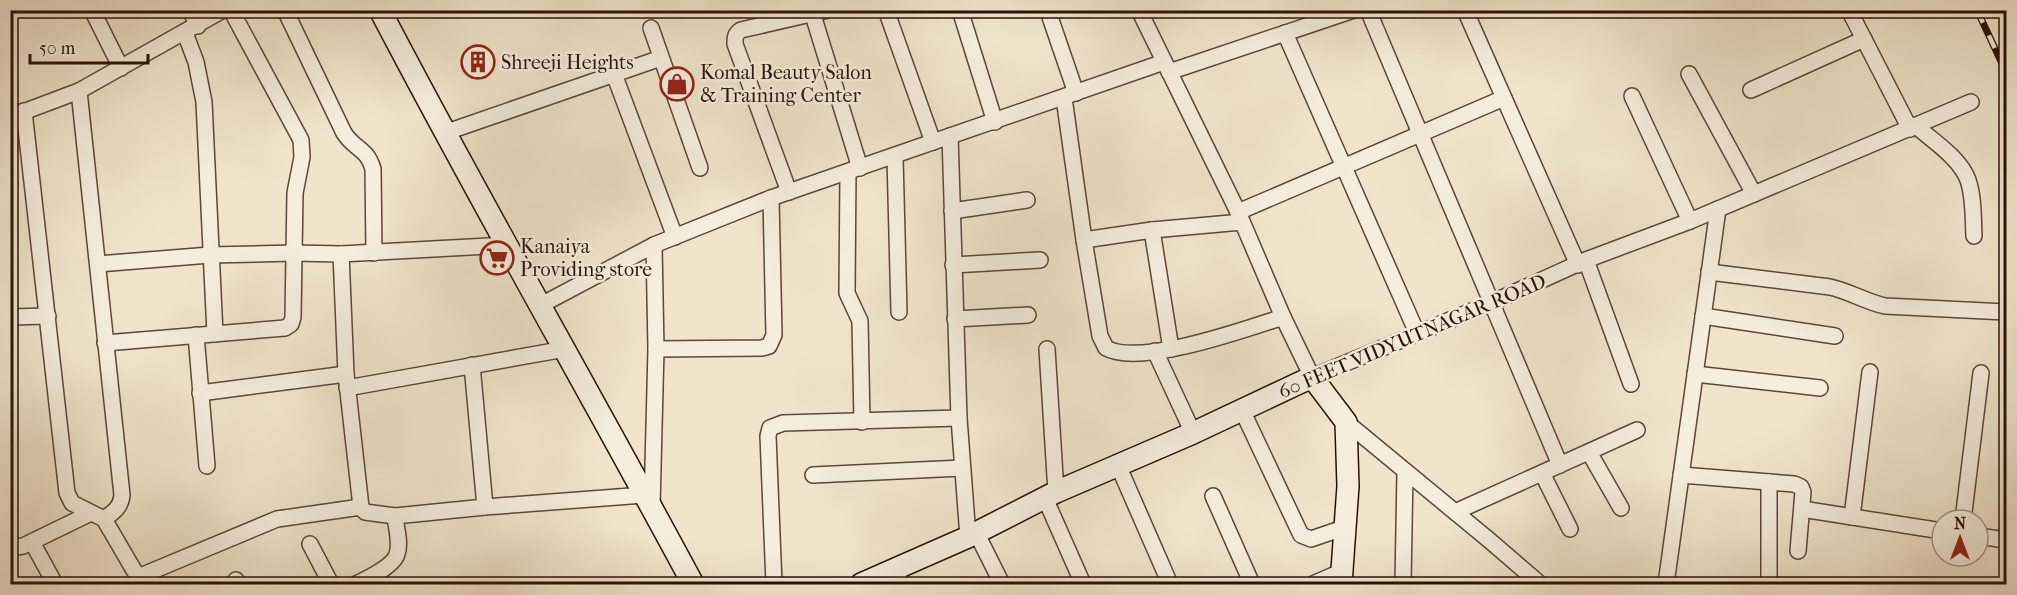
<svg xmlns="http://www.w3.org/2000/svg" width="2017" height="595" font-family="'IM FELL French Canon',serif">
	<rect width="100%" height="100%" fill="#f0e5cc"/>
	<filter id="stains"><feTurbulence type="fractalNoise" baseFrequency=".00333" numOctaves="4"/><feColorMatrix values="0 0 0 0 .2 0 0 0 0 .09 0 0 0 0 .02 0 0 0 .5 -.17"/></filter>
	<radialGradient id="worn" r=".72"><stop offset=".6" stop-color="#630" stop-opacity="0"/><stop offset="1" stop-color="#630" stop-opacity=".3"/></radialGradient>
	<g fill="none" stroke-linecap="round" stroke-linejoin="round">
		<g stroke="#5c4738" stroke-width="18">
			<g id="street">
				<path d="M92,10L121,68"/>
				<path d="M190,10L198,26"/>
				<path d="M285,10L344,133C355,150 367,148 373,169L374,253"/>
				<path d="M886,10L933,142"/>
				<path d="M960,10L995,122"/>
				<path d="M1139,10L1238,212L1283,317L1312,377L1491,303L1586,260L1690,221L1971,102"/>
				<path d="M1368,10L1560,465"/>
				<path d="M1465,10L1578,265"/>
				<path d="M1849,10L1910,129"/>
				<path d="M813,15L860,168"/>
				<path d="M1050,17L1076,93"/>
				<path d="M651,28L700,168"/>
				<path d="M185,33L196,62L204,102L215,334"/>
				<path d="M1285,33L1417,333"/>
				<path d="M1169,72L1354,10"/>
				<path d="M614,74L675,237"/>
				<path d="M1689,74L1754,194"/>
				<path d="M1751,90L1864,39"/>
				<path d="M79,91L122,495C121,507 114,512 104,519"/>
				<path d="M1632,96L1690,221"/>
				<path d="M1064,98L1084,240L1100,336L1106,348C1140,367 1246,329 1283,317"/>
				<path d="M24,111L67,493L72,503L104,519L142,584"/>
				<path d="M10,117L79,91L223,10"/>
				<path d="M1916,126C1933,141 1960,158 1968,180C1974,198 1973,218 1974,236"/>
				<path d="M444,133L661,58"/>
				<path d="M950,136L959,418L968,537"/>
				<path d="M895,157L899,312"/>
				<path d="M848,172L847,293L860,321L862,422"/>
				<path d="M789,192L735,44C735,37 735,34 741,30L828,10"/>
				<path d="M952,211L1027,200"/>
				<path d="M1238,212L1504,98"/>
				<path d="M1152,230L1171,349"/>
				<path d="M1084,240L1152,230L1242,222"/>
				<path d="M341,254L346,374L361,507L365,512L395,516L485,507L644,495"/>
				<path d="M1586,260L1631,384"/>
				<path d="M98,264L210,255L294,253L341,254L507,245"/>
				<path d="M953,265L1040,260"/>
				<path d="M1709,272L1830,287C1849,291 1866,302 1885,306L2006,312"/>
				<path d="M541,305L654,245L771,198L1164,62"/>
				<path d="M1703,316L1835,336"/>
				<path d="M10,317L48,316"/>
				<path d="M955,319L1028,315"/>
				<path d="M196,335L207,466"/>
				<path d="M105,343L285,328L291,324L293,317L295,193L302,157L301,140L231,10"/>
				<path d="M656,349L762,348L769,346L774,335L771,198"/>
				<path d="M1047,349L1056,492"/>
				<path d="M1155,351L1193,433"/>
				<path d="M472,365L485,507"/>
				<path d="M1695,374L1820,388"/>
				<path d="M347,388L565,349"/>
				<path d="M200,393L346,374"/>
				<path d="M1242,410L1301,535L1311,539L1346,527"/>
				<path d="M1346,422L1489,540L1540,584"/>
				<path d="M1589,452L1621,508"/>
				<path d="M1118,465L1170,584"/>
				<path d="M1542,473L1570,529"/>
				<path d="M813,475L962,468"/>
				<path d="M1681,475L1794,484L1801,487L1803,492L1798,551"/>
				<path d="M1213,496L1252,584"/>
				<path d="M1045,498L1083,584"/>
				<path d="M652,506L656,349L654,245"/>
				<path d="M1802,509L1942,531"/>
				<path d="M1455,512L1637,430"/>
				<path d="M1852,517L1870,372"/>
				<path d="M1963,520L1981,373"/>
				<path d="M976,532L1002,584"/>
				<path d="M1978,536L2006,540"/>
				<path d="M32,542L55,584"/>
				<path d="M310,544L331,584"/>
				<path d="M10,548L23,546L91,513"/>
				<path d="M894,570L902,584"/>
				<path d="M138,577L277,519L361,507"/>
				<path d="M236,580L238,584"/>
				<path d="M356,584C367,579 394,566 397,554C401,543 396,528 395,516"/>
				<path d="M774,584L768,436L770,428L783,423L959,418"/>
				<path d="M1313,584L1343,571"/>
				<path d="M1403,584L1405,471"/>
				<path d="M1666,584L1718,209"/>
				<path d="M1769,584V482"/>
			</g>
		</g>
		<g stroke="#2a1207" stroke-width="24">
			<g id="secondary">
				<path d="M380,10C481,204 590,392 693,584"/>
				<path d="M861,584L968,537L1056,492L1193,433L1312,377L1346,422L1348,486L1341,584"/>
			</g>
		</g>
		<use href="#street" stroke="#f5eede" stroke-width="15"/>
		<use href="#secondary" stroke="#f5eede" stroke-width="21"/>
		<g stroke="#2a1207" stroke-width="7">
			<path id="rail" d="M1977,10L2006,72"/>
		</g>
		<use href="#rail" stroke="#f5eede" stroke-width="4.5" stroke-dasharray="14" stroke-linecap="butt"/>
	</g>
	<defs>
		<g id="building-ring" transform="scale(1.725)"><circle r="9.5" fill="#f5eede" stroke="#8f2418" stroke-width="1.5"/><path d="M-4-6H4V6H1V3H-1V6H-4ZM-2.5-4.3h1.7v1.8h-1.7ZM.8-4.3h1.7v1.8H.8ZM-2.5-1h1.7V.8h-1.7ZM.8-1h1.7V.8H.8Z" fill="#8f2418"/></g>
		<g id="shop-ring" transform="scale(1.725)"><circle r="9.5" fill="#f5eede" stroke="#8f2418" stroke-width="1.5"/><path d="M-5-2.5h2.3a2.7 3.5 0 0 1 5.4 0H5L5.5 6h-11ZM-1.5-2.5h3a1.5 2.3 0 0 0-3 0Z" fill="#8f2418"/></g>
		<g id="supermarket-ring" transform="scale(1.725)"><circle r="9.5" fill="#f5eede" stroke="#8f2418" stroke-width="1.5"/><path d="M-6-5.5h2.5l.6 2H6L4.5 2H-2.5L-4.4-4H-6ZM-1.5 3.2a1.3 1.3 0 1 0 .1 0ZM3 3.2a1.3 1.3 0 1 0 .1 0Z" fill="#8f2418"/></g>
	</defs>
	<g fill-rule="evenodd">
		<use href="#building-ring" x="478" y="62"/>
		<use href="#shop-ring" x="677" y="84"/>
		<use href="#supermarket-ring" x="497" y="258"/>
	</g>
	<g text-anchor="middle" stroke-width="5" stroke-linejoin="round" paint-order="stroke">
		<g font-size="20" fill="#2a1207" stroke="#f5eede" text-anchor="start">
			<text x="501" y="69">Shreeji Heights</text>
			<text x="700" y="79">Komal Beauty Salon<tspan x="700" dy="23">&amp; Training Center</tspan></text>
			<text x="520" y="253">Kanaiya<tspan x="520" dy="23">Providing store</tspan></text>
		</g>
		<g font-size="20" fill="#2a1207" stroke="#f5eede">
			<text transform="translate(1412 336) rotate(-23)" y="7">60 FEET VIDYUTNAGAR ROAD</text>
		</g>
	</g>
	<rect width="2017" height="595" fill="none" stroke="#f0e5cc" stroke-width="36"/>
	<rect x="12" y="12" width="1993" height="571" fill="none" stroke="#2a1207" stroke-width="3"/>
	<rect x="18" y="18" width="1981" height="559" fill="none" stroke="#2a1207" stroke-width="1.5"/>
	<g transform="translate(1960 538)"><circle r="28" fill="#f5eede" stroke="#a49688" stroke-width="1.5"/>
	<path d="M0-4.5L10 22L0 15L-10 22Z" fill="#8f2418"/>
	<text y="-9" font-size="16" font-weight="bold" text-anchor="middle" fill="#2a1207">N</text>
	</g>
	<path d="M30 54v9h118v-9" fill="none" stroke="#2a1207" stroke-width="3"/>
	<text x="39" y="54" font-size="18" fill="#2a1207" stroke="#f5eede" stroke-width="4.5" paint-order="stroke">50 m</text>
	<rect width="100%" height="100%" filter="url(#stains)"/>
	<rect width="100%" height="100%" fill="url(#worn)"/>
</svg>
